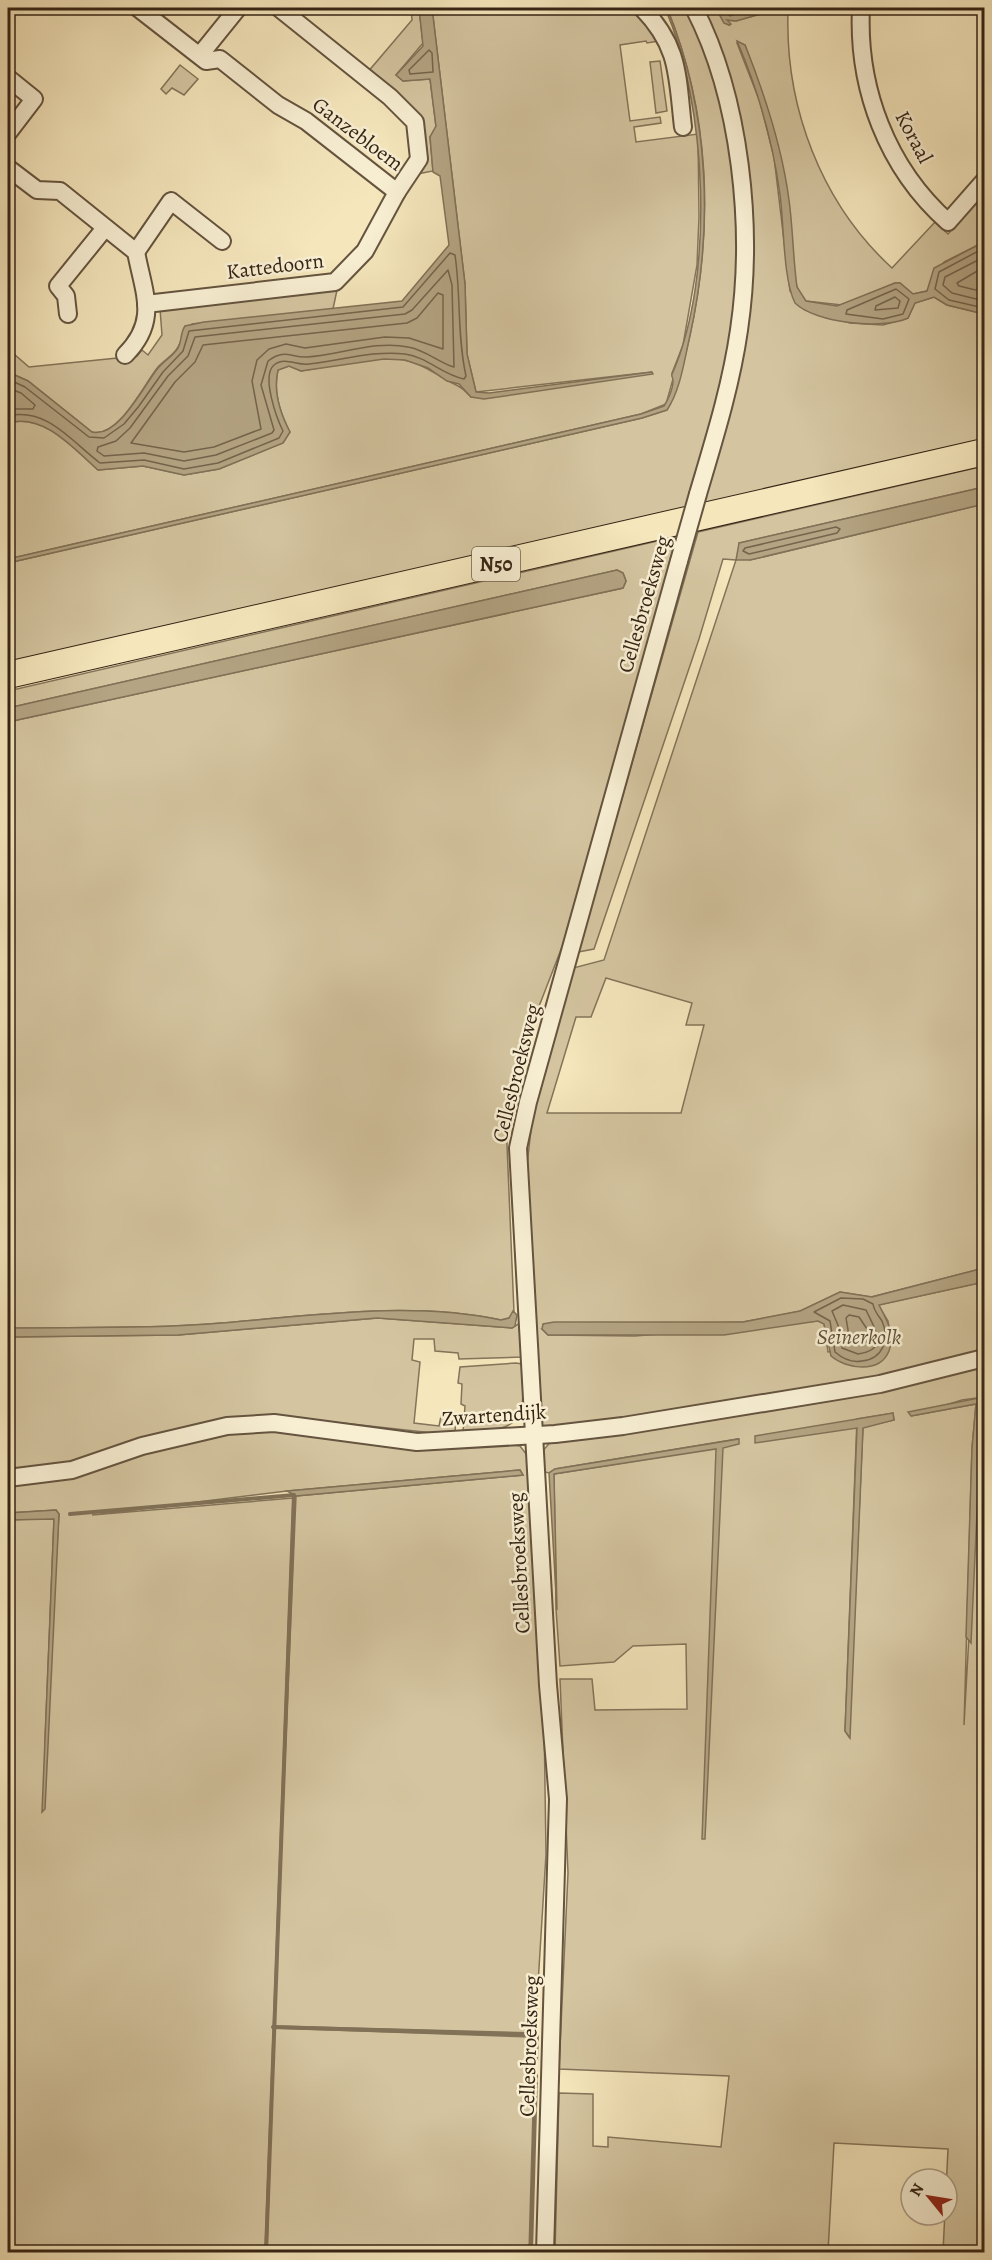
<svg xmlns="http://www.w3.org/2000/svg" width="992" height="2260" font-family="Alegreya,serif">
	<rect width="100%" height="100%" fill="#f5e6bc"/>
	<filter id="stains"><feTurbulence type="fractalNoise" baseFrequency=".00333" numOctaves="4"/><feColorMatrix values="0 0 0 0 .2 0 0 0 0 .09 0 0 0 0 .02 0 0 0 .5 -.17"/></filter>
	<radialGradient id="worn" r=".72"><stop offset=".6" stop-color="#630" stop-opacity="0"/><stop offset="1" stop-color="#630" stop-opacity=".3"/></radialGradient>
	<g fill="#d4c5a0" stroke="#84745a" stroke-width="1.5" fill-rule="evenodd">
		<path d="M411,8H419L423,43L396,75L403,81L430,79L436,127L430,137L433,171L417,174L412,107L367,73L412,20Z"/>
		<path d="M432,8H634L644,16L659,41L647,43L646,41L620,45L630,121L660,117L661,123L634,127L636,142L698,134L699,217L697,265L683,345L672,373L673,379L666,404L641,414L8,559V423C44,413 73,448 98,470L143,466L184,475L219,469L283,443L290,432C280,413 273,391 278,370L289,366L301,371C330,367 379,353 408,361C422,364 432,372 445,379C458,387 459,384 471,397L652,372L476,392L467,354L465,284Z"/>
		<path d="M667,8H685C745,108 748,257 725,368C715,417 700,465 686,514L8,669V563L642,418L667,410C679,387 684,360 690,335C714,226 710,112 667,8Z"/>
		<path d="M700,8H716L724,23L729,25L726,20L736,21L782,8H817L788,12C785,107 821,203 892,268L935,222L948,234L984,195V242L944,262L927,291L913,294L900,283H895L842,305L806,301C791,289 794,258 792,240C786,172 770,109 745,45L737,43L760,102L774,157L790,291L805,310L850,323L883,325L908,318L915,303L934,297L947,305L984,314V448L700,513L723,426L749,210Z"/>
		<path d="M660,61L667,111L656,113L650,62Z"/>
		<path d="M180,65L198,79L184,95L172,88L166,94L161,89Z"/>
		<path d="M337,290L333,309L192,324C182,335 184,336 178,347C174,355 164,360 158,367C144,384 118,439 92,432L28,381L8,372V349L29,367L137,356L142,350L148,355L162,335L160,309Z"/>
		<path d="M984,466V487L739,543L750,560L984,504V1268L871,1297L840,1292L801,1311L743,1322L542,1329L548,1335L635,1336L818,1321L824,1323L828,1352L891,1343L888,1321L878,1305L984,1282V1353L903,1374L552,1430L543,1426L538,1416L526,1174L534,1103L573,968L604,960L736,560L723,559L699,639L594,949L578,952L698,532ZM606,978L692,1003L686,1025H704L681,1113H547L576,1017H591Z"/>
		<path d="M679,536L562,947L519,1058L514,1079L506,1121L514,1312L509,1318L501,1320C405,1300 304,1317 209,1324C142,1329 74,1327 8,1328V722L623,588L626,581L623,573L617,570L8,708V691Z"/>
		<path d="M378,1318L512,1328L520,1323L522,1357L459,1359L458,1353L435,1351L434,1339H414L412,1360L420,1362L414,1423L439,1426L441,1416L456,1418L455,1433H433L297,1418L242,1417L72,1463L8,1472V1337L178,1335Z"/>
		<path d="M516,1363L522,1364C525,1419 525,1431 463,1432L465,1406L461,1404L462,1384L458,1383L460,1367Z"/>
		<path d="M984,1363V1397L962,1400L911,1416L976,1404L972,1448L964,1725L982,1402H984V2252H943L948,2149L834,2143L828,2252H555L559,2093L593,2094V2146L608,2147V2137L721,2147L729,2076L559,2069L568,1873L560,1679H592L595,1710L687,1709L686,1644L633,1646L614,1662L560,1666L556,1609L554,1474L723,1447L738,1444V1439L555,1469L549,1473L541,1471V1453L553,1439ZM893,1413L894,1420L863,1427L849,1737L845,1731L857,1419Z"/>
		<path d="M232,1429L507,1444L520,1446L530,1459L544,1718L546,1854L535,2033L274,2026L296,1496L523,1475L520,1470L287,1491L92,1515L293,1498L265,2252H8V1520L54,1518L45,1743L59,1514L56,1510L8,1513V1482Z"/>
		<path d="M274,2028L533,2037L535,2042L529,2252H267Z"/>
	</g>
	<g fill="#b4a483" stroke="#817157" stroke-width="1.5">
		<path d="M419,8H432L465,284L467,354L476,392L489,393L652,372L653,374L484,399L471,397L459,384L447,381L428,368L405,360L384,359L301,371L289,366L278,370C273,391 280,413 290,432L283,443L219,469L184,475L143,466L98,470C73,448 44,413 8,423V372L28,381L92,432C118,439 144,385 158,368C164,361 173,356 178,348C182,341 180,333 185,326L204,322L402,301L449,245L440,176L433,172L430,137L436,126L430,79L403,81L396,75L423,46Z"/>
		<path d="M665,8H667C710,113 714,230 689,340C684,362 680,391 667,410L642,418L8,563V559L641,414L664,406C668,400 673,389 673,381C673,375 670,377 673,372C715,275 707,104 665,8Z"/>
		<path d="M716,8H721L730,16L758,8H782L736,21L727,20L731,24L729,25L724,23Z"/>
		<path d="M737,41L745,45C765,95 782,146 789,200C793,229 793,258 797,287L806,301L837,306L895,283H900L913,294L927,291L934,268L984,242V314L947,305L934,297L915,303L908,318C883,330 815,323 795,303C783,280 784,223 780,195C773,142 758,90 737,41Z"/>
		<path d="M984,487V504L750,560H736L739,543Z"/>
		<path d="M617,570L623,573L626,581L623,588L8,722V708Z"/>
		<path d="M984,1268V1282L879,1305C886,1319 896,1334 889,1351C880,1374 846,1369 831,1356L824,1324L818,1321L724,1335H548L542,1329L543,1324L554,1322H743L800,1311L840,1292L872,1297Z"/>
		<path d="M513,1311L517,1315L515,1326L512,1328L377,1318L178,1335L8,1337V1328C74,1327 142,1329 209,1324C305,1317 405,1300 501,1320L509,1318Z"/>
		<path d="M984,1397L982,1403L971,1643L966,1637L972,1448L976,1404L911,1416L908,1412Z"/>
		<path d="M893,1413L894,1420L863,1428L850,1738L845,1731L857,1428L755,1443V1436Z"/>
		<path d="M739,1439V1444L723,1448L705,1839H702L716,1449L554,1474L557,1610L549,1473L555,1469Z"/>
		<path d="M520,1470L523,1475L296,1496L287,1491Z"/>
		<path d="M56,1510L59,1514L45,1809L42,1812L54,1519L8,1520V1513Z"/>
	</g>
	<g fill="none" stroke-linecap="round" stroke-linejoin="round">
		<g stroke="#74644c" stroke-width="1.5">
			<path d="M429,50L432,53L433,72L410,74L409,70Z"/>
			<path d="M984,248L939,272L935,289L949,300L984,308"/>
			<path d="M984,257L945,277L943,285L952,293L984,301"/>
			<path d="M984,267L957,283L959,286L984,292"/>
			<path d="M448,270L452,285L454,367C441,364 426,350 408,347C375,340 340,355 307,357C291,358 285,348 268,361L261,385L274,430L272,433L216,455L184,461L144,453L104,456L97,451L98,447L116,441L130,428L168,376L188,356L195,337L405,314L412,310Z"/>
			<path d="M896,289L909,299L903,314L883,319L846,314L847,310Z"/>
			<path d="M438,293L443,295V349L409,338L385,337L305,348L286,344L269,349L257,360L252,381L261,429L214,447L184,452L131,443L175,382L195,362L203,345L407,323L417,318Z"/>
			<path d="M895,297L900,301L898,308L875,310L876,306Z"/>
			<path d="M8,379L25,387L89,437L104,438L124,424L139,406L163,372L183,351L189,331L403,307L450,253L455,255C461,295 457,336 466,376L464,379C443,375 427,357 405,354C373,350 340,361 309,364C297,366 285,356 274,365C261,376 277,419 283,431L279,438L218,463L184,469L144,460L100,463C72,442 47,407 8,416"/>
			<path d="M8,388L21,393L35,405L33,409H8"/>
			<path d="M836,527L840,529L837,533L749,554L743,551L745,548Z"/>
			<path d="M841,1298L863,1299L873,1304C874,1311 878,1315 882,1321C890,1339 883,1359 862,1361C852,1363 842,1358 835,1352L830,1321L814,1312Z"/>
			<path d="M843,1305L866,1310C874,1328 891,1349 858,1354L842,1348L840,1330L832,1311Z"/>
			<path d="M849,1315L859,1317L867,1329V1342L858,1345L850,1342L846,1318Z"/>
		</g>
		<g stroke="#817157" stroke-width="4">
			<path d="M70,1514L294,1495L266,2252"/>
			<path d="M273,2027L537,2035L536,2063"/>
			<path d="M531,2252L536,2075"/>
		</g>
		<g stroke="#65543f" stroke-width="20">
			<g id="minor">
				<path d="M138,8L206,61L220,59L278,105L306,121L397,192L419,159L415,122L390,97L279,8"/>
				<path d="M642,8C680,47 677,76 683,127"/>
				<path d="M694,8C741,99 754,229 739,330C731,386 714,440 698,494"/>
				<path d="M861,8C857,88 887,168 948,222L984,181"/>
				<path d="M200,55L238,8"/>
				<path d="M8,78L34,99L8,133"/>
				<path d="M8,168L37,190L60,191L136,252C144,294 159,321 125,355"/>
				<path d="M136,252L171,201L222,241"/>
				<path d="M146,304L335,282L365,251L397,192"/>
				<path d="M68,314L66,296L58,286L105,228"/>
				<path d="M8,1478L72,1470L142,1446L227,1426L274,1423L417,1442L555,1434L623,1426L880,1384L984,1358"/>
				<path d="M545,2252L558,1799L548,1685L518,1148L528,1102L679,561"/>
			</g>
		</g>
		<g stroke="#352415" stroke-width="28">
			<path id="highway" d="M8,675L984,452"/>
		</g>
		<use href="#minor" stroke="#f8efd3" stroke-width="16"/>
		<use href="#highway" stroke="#f5e6bc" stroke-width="26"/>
		<g stroke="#65543f" stroke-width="20" stroke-linecap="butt">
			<path id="minor-bridge" d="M679,561L698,494"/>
		</g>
		<use href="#minor-bridge" stroke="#f8efd3" stroke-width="16"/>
	</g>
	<g text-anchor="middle" stroke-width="5" stroke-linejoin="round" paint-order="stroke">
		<rect fill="#f8efd3" stroke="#70614e" stroke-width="1.5" x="472" y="547" width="48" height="34" rx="4.5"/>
		<g font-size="20" font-weight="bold" fill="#352415">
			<text x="496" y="571">N50</text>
		</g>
		<g font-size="21" fill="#352415" stroke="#f8efd3">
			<text transform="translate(358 134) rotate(37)" y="7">Ganzebloem</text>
			<text transform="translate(914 137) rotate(62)" y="7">Koraal</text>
			<text transform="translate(275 266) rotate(-7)" y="7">Kattedoorn</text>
			<text transform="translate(644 604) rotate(-74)" y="7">Cellesbroeksweg</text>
			<text transform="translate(516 1073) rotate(-76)" y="7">Cellesbroeksweg</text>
			<text transform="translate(494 1415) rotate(-4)" y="7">Zwartendijk</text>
			<text transform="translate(519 1563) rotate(-93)" y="7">Cellesbroeksweg</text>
			<text transform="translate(529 2046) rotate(-88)" y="7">Cellesbroeksweg</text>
		</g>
		<g font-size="22" font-style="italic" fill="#61513c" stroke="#f8efd3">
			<text x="859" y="1344">Seinerkolk</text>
		</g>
	</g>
	<rect width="992" height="2260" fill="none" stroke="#f5e6bc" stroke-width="30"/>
	<rect x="9" y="9" width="974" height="2242" fill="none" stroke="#352415" stroke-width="3"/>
	<rect x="15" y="15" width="962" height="2230" fill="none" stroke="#352415" stroke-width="1.5"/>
	<g transform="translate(929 2197) rotate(300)"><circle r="28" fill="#f8efd3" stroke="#aa9e87" stroke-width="1.5"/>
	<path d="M0-4.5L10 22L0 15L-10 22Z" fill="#8f2418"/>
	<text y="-9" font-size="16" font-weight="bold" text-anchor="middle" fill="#352415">N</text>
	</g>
	<rect width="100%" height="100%" filter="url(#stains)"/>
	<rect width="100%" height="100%" fill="url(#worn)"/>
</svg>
